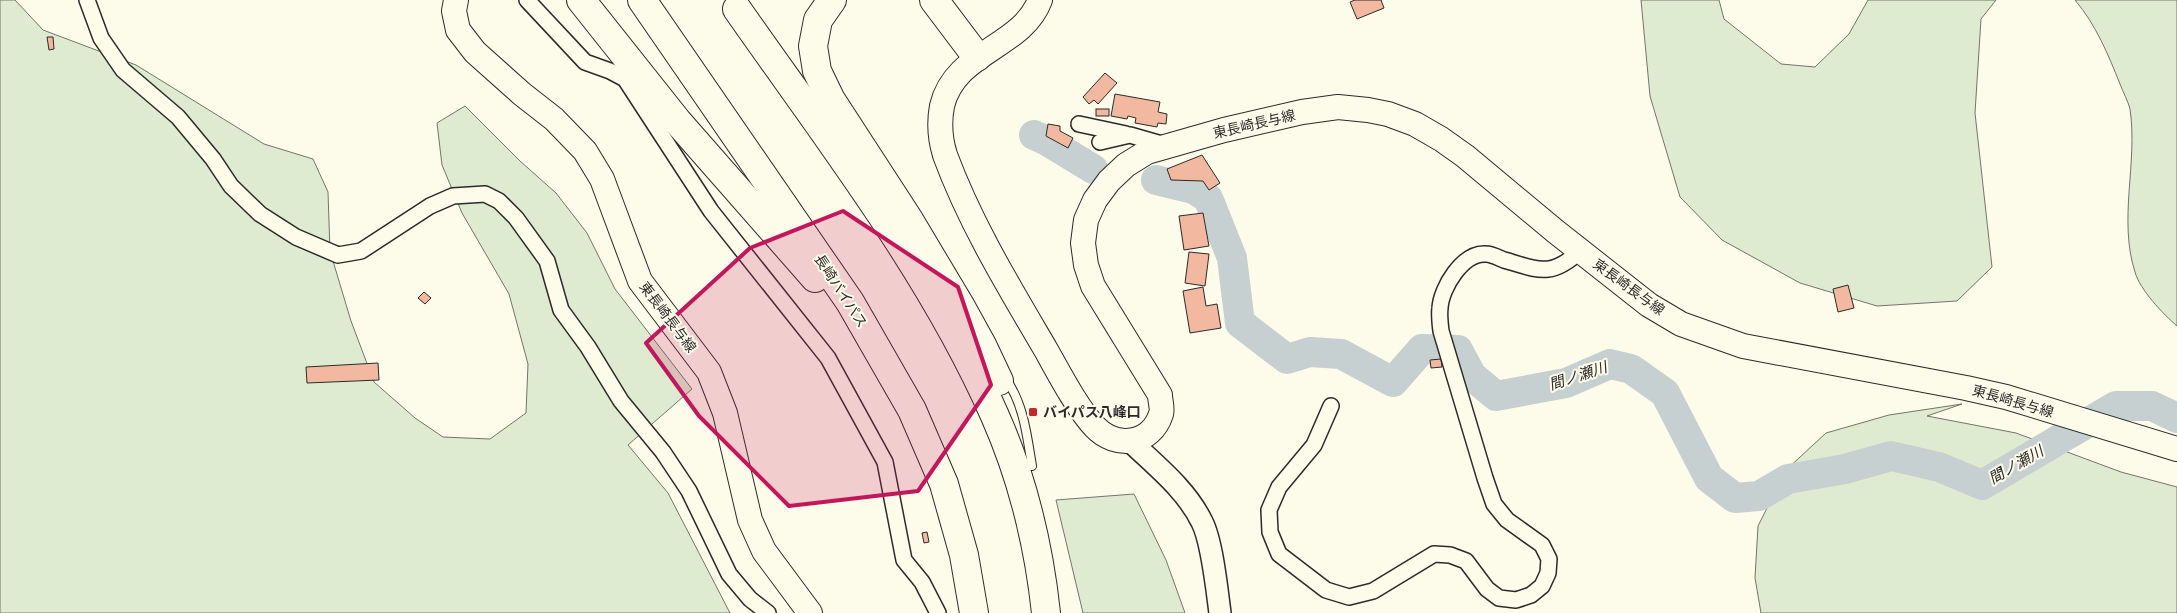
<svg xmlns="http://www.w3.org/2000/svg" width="2177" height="613" font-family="Cabin,'Noto Sans JP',sans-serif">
	<rect width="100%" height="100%" fill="#fdfbea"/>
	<g fill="#deebd1" stroke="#74746e">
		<path d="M0,0H15L43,30L136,65L264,144L313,159L328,192L330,251L351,321L374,382L415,418L443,437L490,439L526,413L528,364L509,294L462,213L442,165L437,123L465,106L520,161L556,193L587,233L615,289L692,389L628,445L668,493L730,613H0Z"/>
		<path d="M1641,0H1719L1724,19L1781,64L1815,67L1849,34L1868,0H1996L1981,19L1975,113L1992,267L1957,301L1877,306L1800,283L1722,240L1680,197L1650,96Z"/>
		<path d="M2075,0H2177V326C2163,314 2140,290 2135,272C2118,219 2138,163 2130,109C2128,101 2123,92 2120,84C2108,54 2096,25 2075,0Z"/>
		<path d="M1962,404L1927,416L2016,433L2121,472L2177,487V613H1761L1755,578L1758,526L1786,470L1826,433L1889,415Z"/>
		<path d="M1134,494L1166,560L1185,613H1083L1056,500Z"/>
	</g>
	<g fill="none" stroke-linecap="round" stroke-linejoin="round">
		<g stroke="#c7d0d0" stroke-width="30">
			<path d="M1034,135L1047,141L1093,169"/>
			<path d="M1156,180L1193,189L1208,198L1232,258L1240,323L1287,359L1310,352L1341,354L1393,382L1422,349L1458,350L1472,376L1496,396L1566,383L1610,364L1631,369L1665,393L1709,478L1735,498L1759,496L1788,479L1845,469L1891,456L1939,467L1982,485L2116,406H2152L2177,418"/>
		</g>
	</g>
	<g fill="#f2b8a0" stroke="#2b2b2b">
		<path d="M1355,0H1381L1384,8L1357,19L1350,2Z"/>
		<path d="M47,37H53L54,49L49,50Z"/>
		<path d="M1105,73L1117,83L1098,104L1094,100L1089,104L1083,97Z"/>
		<path d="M1115,94L1160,102L1158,112L1167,114L1166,124L1158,123L1157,127L1135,123L1136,118L1128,116L1127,119L1111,116Z"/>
		<rect x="1096" y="109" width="13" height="7"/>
		<path d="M1048,124L1060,126V131L1073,138L1068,148L1046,136Z"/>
		<path d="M1202,155L1220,183L1209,190L1203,181L1171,180L1167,169Z"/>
		<path d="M1203,213L1209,246L1184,250L1179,216Z"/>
		<path d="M1189,252L1209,254L1205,286L1185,283Z"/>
		<path d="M1848,285L1854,308L1838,312L1833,289Z"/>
		<path d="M1203,287L1206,306L1217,304L1221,328L1190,333L1183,291Z"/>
		<path d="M424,292L431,298L425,304L418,298Z"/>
		<path d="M1441,359L1442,367L1431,368L1430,360Z"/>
		<path d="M378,363L379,380L307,383L306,367Z"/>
		<path d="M927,532L929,542L924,543L922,533Z"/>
	</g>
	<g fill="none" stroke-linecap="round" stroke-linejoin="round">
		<g stroke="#2b2b2b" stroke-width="10">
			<path id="lane" d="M1006,379C1024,405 1027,436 1032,466"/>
		</g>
		<g stroke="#2b2b2b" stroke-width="18">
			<g id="street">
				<path d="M87,0L101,38L123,70L178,117L213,159L231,186L260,214L296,237L338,255L361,251L430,206L453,196L485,194L499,201L516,218L547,261L561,310L588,347L621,401L663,452L689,491L729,574L750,599L768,613"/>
				<path d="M527,0L585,62L610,71L625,79L711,211L828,358L885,462L904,560L922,582L938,613"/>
				<path d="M1079,124L1126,134"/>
				<path d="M1100,142L1130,135L1165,145"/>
				<path d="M1331,406L1314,445L1279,487L1269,510L1270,532L1279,554L1326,590L1349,597L1373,591L1434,554L1450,555L1466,561L1487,589L1499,598L1516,600L1531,595L1542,586L1548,573L1549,559L1542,545L1507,520L1494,504L1485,478L1441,331C1440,323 1439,315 1440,308C1441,288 1463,252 1486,254C1492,254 1499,258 1504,260C1539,270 1551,278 1580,251"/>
			</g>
		</g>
		<g stroke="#2b2b2b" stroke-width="24">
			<path id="secondary" d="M1130,441C1155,465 1186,489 1202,522C1212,541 1217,590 1220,613"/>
		</g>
		<g stroke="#2b2b2b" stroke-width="26">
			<g id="primary">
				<path d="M456,0L454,11L458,30L475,52L522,94L554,119L585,151L602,179L640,281L709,372L725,413L750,520L764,551L810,613"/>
				<path d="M1040,0C1022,48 955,51 942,106C939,122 940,139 945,155C970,223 1009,287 1046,350C1059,373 1077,408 1095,427C1116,449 1151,445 1161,414C1163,409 1160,401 1160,395L1093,286L1086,265L1083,243L1086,220L1095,200L1109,181L1126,165L1147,152L1224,130L1302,112L1338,107L1368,110L1388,114L1415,124L1441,139L1465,156L1555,231L1649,305L1681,324L1743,346L1966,388L2006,397L2177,449"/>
			</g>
		</g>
		<g stroke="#2b2b2b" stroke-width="30">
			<g id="highway">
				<path d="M581,0L678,122L815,278"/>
				<path d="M642,0L850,302L912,410L944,484L964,555L974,613"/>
				<path d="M832,0L818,20L813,46L817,71L831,100L909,220L961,307L982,345L999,381"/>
				<path d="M934,0L977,57"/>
				<path d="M737,9C827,138 932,272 995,416C1022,477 1039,547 1046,613"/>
			</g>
		</g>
		<use href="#lane" stroke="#fdfbea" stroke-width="8"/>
		<use href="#street" stroke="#fdfbea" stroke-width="15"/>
		<use href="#secondary" stroke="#fdfbea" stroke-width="21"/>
		<use href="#primary" stroke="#fdfbea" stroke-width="24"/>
		<use href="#highway" stroke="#fdfbea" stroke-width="28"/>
	</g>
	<path fill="#c2185b" fill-opacity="0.2" stroke="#c2185b" stroke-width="4" stroke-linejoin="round" d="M843,211L958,287L991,385L918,491L789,506L699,416L646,343L750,248Z"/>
	<rect fill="#c62828" stroke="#fdfbea" stroke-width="2" x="1028" y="407" width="10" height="10" rx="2.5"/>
	<g text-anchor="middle" stroke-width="4" stroke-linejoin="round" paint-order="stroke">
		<g font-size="14" fill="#2b2b2b" stroke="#fdfbea">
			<text transform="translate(1254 124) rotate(-13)" y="5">東長崎長与線</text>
			<text transform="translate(1629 287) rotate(36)" y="5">東長崎長与線</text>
			<text transform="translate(841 291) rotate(57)" y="5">長崎バイパス</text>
			<text transform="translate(668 317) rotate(53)" y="5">東長崎長与線</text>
			<text transform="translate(2013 401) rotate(16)" y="5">東長崎長与線</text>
		</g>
		<g font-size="14" font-weight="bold" fill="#2b2b2b" stroke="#fdfbea" text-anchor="start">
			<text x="1043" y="417">バイパス八峰口</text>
		</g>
		<g font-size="15" font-style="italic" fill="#2b2b2b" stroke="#fdfbea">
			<text transform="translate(1578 376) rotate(-18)" y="5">間ノ瀬川</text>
			<text transform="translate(2016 465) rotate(-30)" y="5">間ノ瀬川</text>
		</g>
	</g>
</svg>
